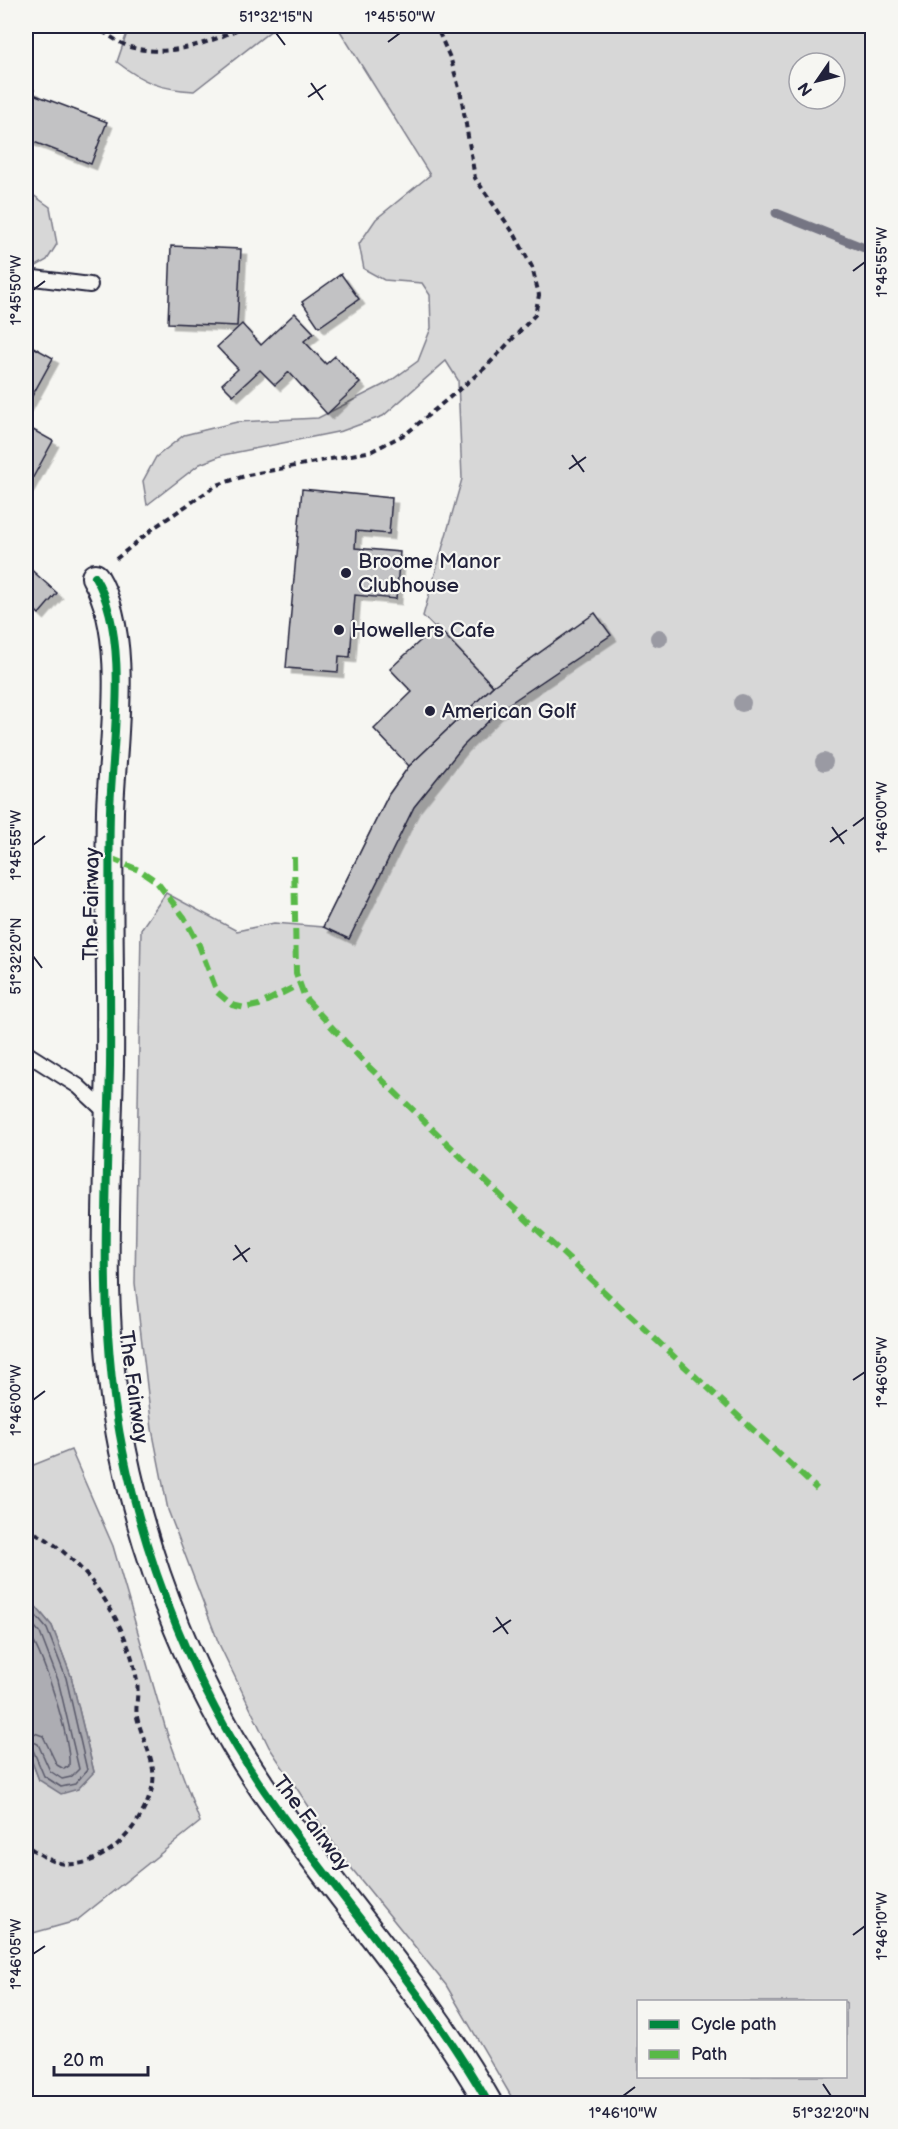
<svg xmlns="http://www.w3.org/2000/svg" width="898" height="2129" font-family="'Balsamiq Sans',sans-serif">
	<defs>
		<filter id="shadow"><feDropShadow dx="5.5" dy="5.5" stdDeviation="0" flood-color="#0004"/></filter>
	</defs>
	<rect width="100%" height="100%" fill="#f6f6f2"/>
	<filter id="ink" filterUnits="userSpaceOnUse"><feTurbulence type="fractalNoise" baseFrequency=".0167" numOctaves="2"/><feDisplacementMap in="SourceGraphic" scale="12" xChannelSelector="R" yChannelSelector="G"/><feConvolveMatrix kernelMatrix="1 2 1 2 8 2 1 2 1" color-interpolation-filters="sRGB"/></filter>
	<g filter="url(#ink)">
		<g fill="#d7d7d7" stroke="#7c7c89" stroke-width="1.5" fill-rule="evenodd">
			<path d="M125,26H277L194,91C160,89 144,83 117,62L129,27Z"/>
			<path d="M337,26H872V2103H515L446,1985L344,1859L269,1747L219,1644L168,1510L152,1429L135,1283L141,929L166,893L237,931L274,923L323,927L389,794L409,766L493,686L423,616L462,479L458,380L446,361L383,416L342,431L223,455L200,464L147,505L143,481L156,457L184,435L237,422L318,418L389,382L418,361L431,328L430,295L422,283L384,280L364,269L359,244L376,219L430,175ZM799,63H835V99H799ZM638,2002H846V2076H638Z"/>
			<path d="M26,190L50,207L57,244L47,260L26,272Z"/>
			<path d="M71,1450L113,1546L167,1733L200,1822L76,1921L26,1935V1746L39,1780L94,1772L71,1676L52,1626L26,1595V1468Z"/>
		</g>
		<path fill="#adadb3" stroke="#757583" stroke-width="1.5" d="M26,1595L52,1626L71,1676L94,1772L78,1789L61,1794L39,1780L26,1746Z"/>
		<g fill="none" stroke-linecap="round" stroke-linejoin="round">
			<g stroke="#5a5a6b" stroke-width="1.5">
				<path d="M26,1604L47,1629L66,1678L87,1770L75,1784L61,1787L44,1776L33,1750L26,1747"/>
				<path d="M26,1616L40,1633L58,1680L79,1769L71,1777L62,1779L50,1771L38,1744L26,1739"/>
				<path d="M26,1630C43,1650 71,1740 69,1766L64,1769L57,1765L43,1736L26,1730"/>
			</g>
			<path stroke="#757583" stroke-width="9" d="M776,213L872,251"/>
		</g>
		<g fill="#c2c2c4" stroke="#22223b" stroke-width="1.5" filter="url(#shadow)">
			<path d="M26,87L34,90L33,94L107,122L91,164L26,139Z"/>
			<path d="M171,246L241,249L237,326L168,323Z"/>
			<path d="M341,274L359,299L319,327L302,302Z"/>
			<path d="M295,313L314,333L304,341L326,364L335,356L360,383L327,414L289,372L275,385L260,370L233,395L222,384L238,369L217,347L242,324L261,345Z"/>
			<path d="M26,343L53,358L26,407Z"/>
			<path d="M26,426L53,441L26,490Z"/>
			<path d="M302,489L392,498L389,534L356,531L355,548L400,552L396,599L355,595L350,657L339,656L338,672L286,668Z"/>
			<path d="M26,565L57,593L39,614L26,602Z"/>
			<path d="M595,613L611,635L500,710L463,746L414,807L349,939L323,927L389,794L409,766L493,686Z"/>
			<path d="M436,626L493,686L409,766L374,729L412,692L390,669Z"/>
		</g>
		<g fill="none" stroke-linecap="round" stroke-linejoin="round">
			<g stroke="#22223b" stroke-width="18">
				<g id="service">
					<path d="M26,277L90,285"/>
					<path d="M26,1053L78,1086L108,1114"/>
				</g>
			</g>
			<g stroke="#22223b" stroke-width="30">
				<path id="minor" d="M95,577C131,637 112,743 110,811C108,896 111,981 110,1066C107,1195 97,1323 123,1451C147,1568 196,1691 264,1790C337,1896 425,1991 489,2104"/>
			</g>
			<g stroke="#22223b" stroke-width="4" stroke-dasharray="6 4.5" stroke-linecap="butt">
				<path d="M93,26C105,32 118,43 130,47C168,58 211,43 244,26"/>
				<path d="M116,559L155,527L217,485L248,475L372,451L407,433L486,367L535,315L539,295L532,267L515,235L475,178L461,95L451,60L436,26"/>
				<path d="M26,1529C81,1550 129,1624 137,1681C139,1693 135,1706 137,1717C142,1739 156,1761 153,1783C147,1820 108,1868 66,1864C52,1863 37,1853 26,1845"/>
			</g>
			<use href="#service" stroke="#f6f6f2" stroke-width="14"/>
			<use href="#minor" stroke="#f6f6f2" stroke-width="26"/>
			<g stroke="#58b947" stroke-width="6" stroke-dasharray="12 6" stroke-linecap="butt">
				<path d="M294,857L296,973L305,998L366,1064L504,1199L817,1489"/>
				<path d="M110,858L141,871L156,881L184,917L199,945L217,992L232,1005L245,1008L259,1005L300,984"/>
			</g>
			<g stroke="#f6f6f2" stroke-width="11">
				<path id="cycleway" d="M95,577C131,637 112,743 110,811C108,896 111,981 110,1066C107,1195 97,1323 123,1451C147,1568 196,1691 264,1790C337,1896 425,1991 489,2104"/>
			</g>
			<use href="#cycleway" stroke="#00873e" stroke-width="8"/>
		</g>
		<g fill="#9a9aa3">
			<circle cx="659" cy="638" r="9"/>
			<circle cx="742" cy="703" r="9"/>
			<circle cx="824" cy="762" r="9"/>
		</g>
	</g>
	<path fill="none" stroke="#22223b" stroke-width="2" d="M276,33L285,45M388,42L400,33M311,83L323,100M308,97L326,85M853,271L865,262M33,290L45,281M572,455L584,472M569,469L586,457M853,826L865,817M832,827L844,844M830,842L847,830M33,845L45,836M33,956L42,968M235,1245L247,1262M233,1260L250,1248M853,1380L865,1372M33,1400L45,1391M496,1617L508,1634M493,1632L511,1620M853,1935L865,1926M33,1954L45,1946M823,2084L831,2096M623,2096L635,2087"/>
	<g fill="#22223b" stroke="#f6f6f2" stroke-width="2">
		<circle cx="346" cy="573" r="6"/>
		<circle cx="339" cy="630" r="6"/>
		<circle cx="430" cy="711" r="6"/>
	</g>
	<g text-anchor="middle" stroke-width="4.5" stroke-linejoin="round" paint-order="stroke">
		<g font-size="21" fill="#22223b" stroke="#f6f6f2" text-anchor="start">
			<text x="358" y="568">Broome Manor<tspan x="358" dy="24">Clubhouse</tspan></text>
			<text x="351" y="637">Howellers Cafe</text>
			<text x="442" y="718">American Golf</text>
		</g>
		<g font-size="21" fill="#22223b" stroke="#f6f6f2">
			<text transform="translate(91 904) rotate(-89)" y="7">The Fairway</text>
			<text transform="translate(134 1387) rotate(82)" y="7">The Fairway</text>
			<text transform="translate(312 1823) rotate(53)" y="7">The Fairway</text>
		</g>
	</g>
	<rect width="898" height="2129" fill="none" stroke="#f6f6f2" stroke-width="66"/>
	<rect x="637" y="2000" width="210" height="78" fill="#f6f6f2" stroke="#a1a1a9" stroke-width="1.5"/>
	<rect x="649" y="2020" width="30" height="9" fill="#00873e" stroke="#a1a1a9" stroke-width="1.5"/>
	<text x="691" y="2030" font-size="18" fill="#22223b">Cycle path</text>
	<rect x="649" y="2050" width="30" height="9" fill="#58b947" stroke="#a1a1a9" stroke-width="1.5"/>
	<text x="691" y="2060" font-size="18" fill="#22223b">Path</text>
	<g transform="translate(817 81) rotate(235)"><circle r="28" fill="#f6f6f2" stroke="#a1a1a9" stroke-width="1.5"/>
	<path d="M0-4.5L10 22L0 15L-10 22Z" fill="#22223b"/>
	<text y="-9" font-size="16" font-weight="bold" text-anchor="middle" fill="#22223b">N</text>
	</g>
	<path d="M54 2066v9h94v-9" fill="none" stroke="#22223b" stroke-width="3"/>
	<text x="63" y="2066" font-size="18" fill="#22223b" stroke="#f6f6f2" stroke-width="4.5" paint-order="stroke">20 m</text>
	<rect x="33" y="33" width="832" height="2063" fill="none" stroke="#22223b" stroke-width="2"/>
	<g font-size="15" text-anchor="middle" fill="#22223b">
		<text x="276" y="22">51°32'15"N</text>
		<text x="400" y="22">1°45'50"W</text>
		<text transform="translate(882 262) rotate(-90)" y="5">1°45'55"W</text>
		<text transform="translate(16 290) rotate(-90)" y="5">1°45'50"W</text>
		<text transform="translate(882 817) rotate(-90)" y="5">1°46'00"W</text>
		<text transform="translate(16 845) rotate(-90)" y="5">1°45'55"W</text>
		<text transform="translate(16 956) rotate(-90)" y="5">51°32'20"N</text>
		<text transform="translate(882 1372) rotate(-90)" y="5">1°46'05"W</text>
		<text transform="translate(16 1400) rotate(-90)" y="5">1°46'00"W</text>
		<text transform="translate(882 1926) rotate(-90)" y="5">1°46'10"W</text>
		<text transform="translate(16 1954) rotate(-90)" y="5">1°46'05"W</text>
		<text x="623" y="2118">1°46'10"W</text>
		<text x="831" y="2118">51°32'20"N</text>
	</g>
</svg>
